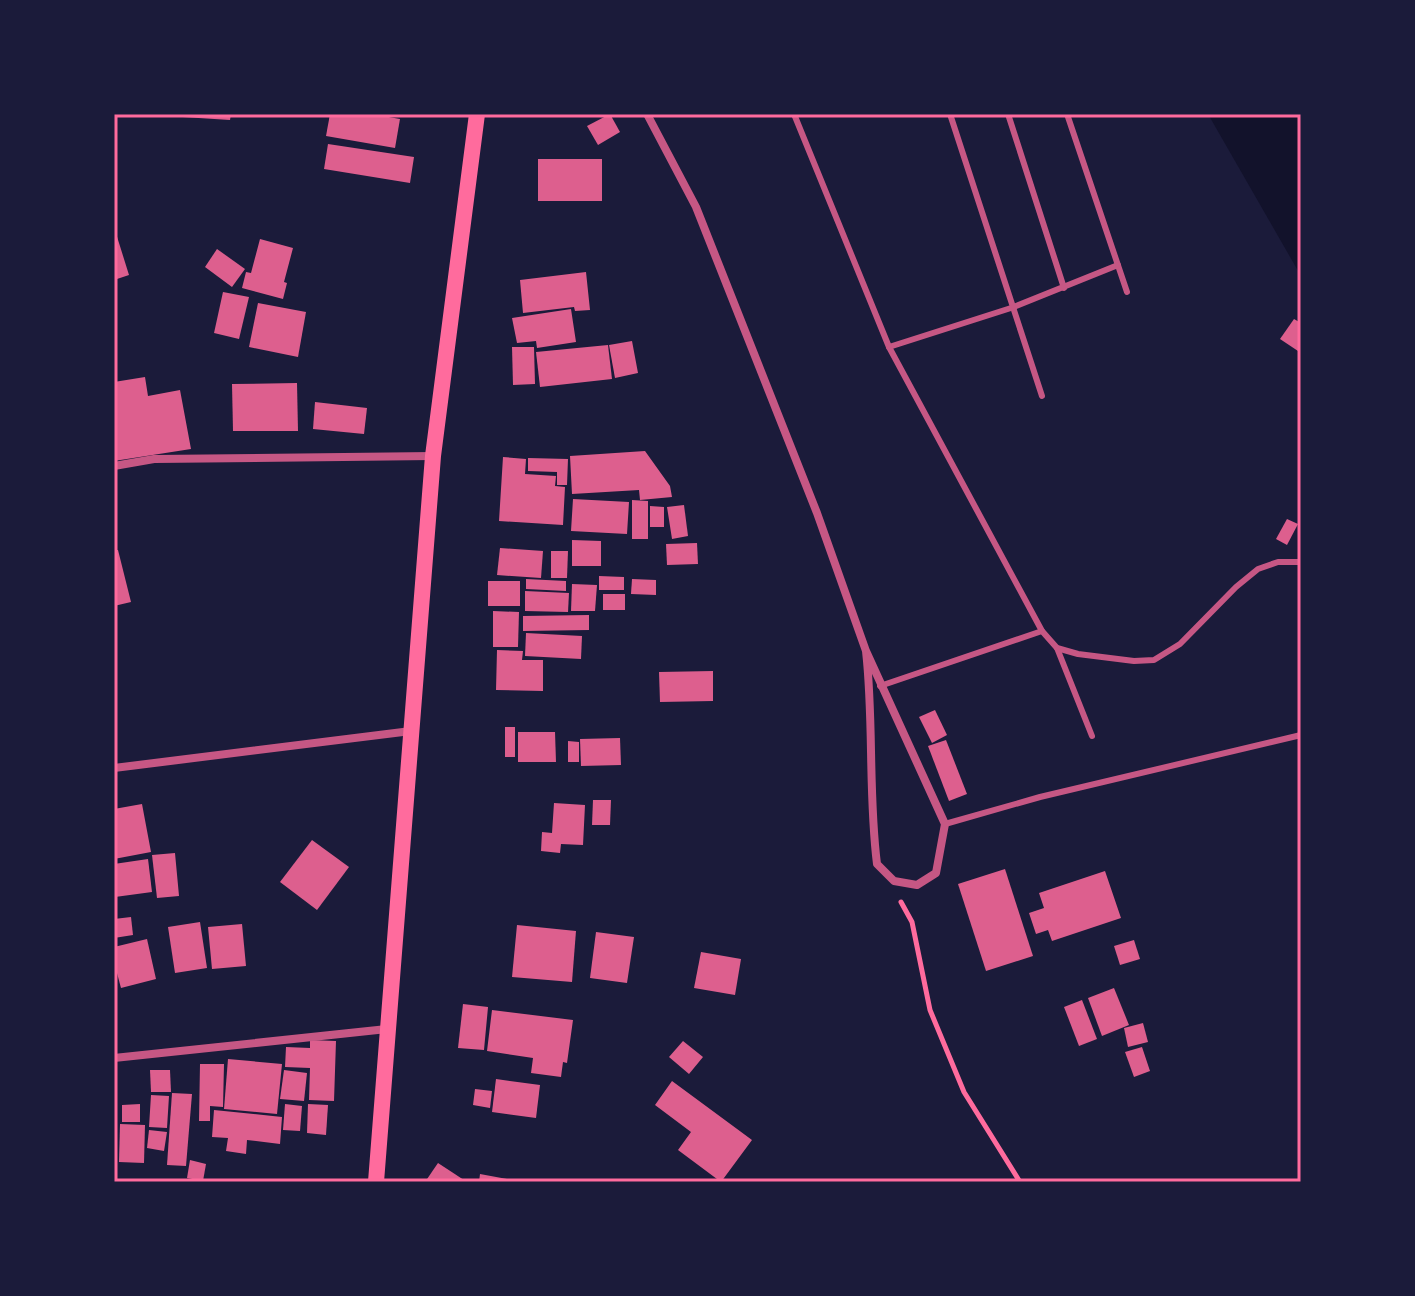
<svg xmlns="http://www.w3.org/2000/svg" width="1415" height="1296" font-family="Mulish,sans-serif">
	<rect width="100%" height="100%" fill="#1b1b3a"/>
	<path fill="#12122b" d="M1208,114H1301V276Z"/>
	<g fill="#dd5f8e">
		<path d="M167,114H231L230,120L167,116Z"/>
		<path d="M330,114H372L400,119L395,148L326,136Z"/>
		<path d="M610,114L620,132L598,145L587,126Z"/>
		<path d="M328,144L414,157L410,183L324,169Z"/>
		<rect x="538" y="159" width="64" height="42"/>
		<path d="M114,227L129,275L114,280Z"/>
		<path d="M260,239L293,248L284,282L287,283L283,299L242,288L246,272L251,273Z"/>
		<path d="M217,249L245,269L232,287L205,267Z"/>
		<path d="M586,272L590,310L575,311L574,307L523,313L520,280Z"/>
		<path d="M223,292L249,297L239,339L214,333Z"/>
		<path d="M258,303L306,312L298,357L249,347Z"/>
		<path d="M571,309L576,342L537,348L536,341L517,343L512,318Z"/>
		<path d="M1294,319L1301,323V353L1280,339Z"/>
		<path d="M632,341L638,373L615,378L609,345Z"/>
		<path d="M608,345L612,379L540,387L536,352Z"/>
		<path d="M512,347H534L535,384L513,385Z"/>
		<path d="M145,377L148,396L180,390L191,449L114,461V382Z"/>
		<path d="M297,383L298,431H233L232,384Z"/>
		<path d="M315,402L367,408L364,434L313,429Z"/>
		<path d="M645,451L670,486L672,497L640,500L639,490L572,494L570,456Z"/>
		<path d="M503,457L526,459L525,474L556,476L555,486L565,487L563,525L499,521Z"/>
		<path d="M528,458L568,459L567,485H557V472L528,471Z"/>
		<path d="M573,499L629,502L627,534L571,531Z"/>
		<path d="M632,500L648,501V539H632Z"/>
		<path d="M684,505L688,536L672,539L667,507Z"/>
		<path d="M650,506L664,507V527H650Z"/>
		<path d="M1287,519L1298,524L1287,545L1276,539Z"/>
		<path d="M572,540L601,541V566H572Z"/>
		<path d="M697,543L698,564L667,565L666,544Z"/>
		<path d="M500,548L543,551L541,578L497,575Z"/>
		<path d="M114,550H118L131,602L114,606Z"/>
		<path d="M551,551H568L567,578H551Z"/>
		<path d="M599,576L624,577V590H599Z"/>
		<path d="M526,579L566,581V591L526,589Z"/>
		<path d="M632,579L656,580V595L631,594Z"/>
		<rect x="488" y="581" width="32" height="25"/>
		<path d="M572,584L597,585L595,611H571Z"/>
		<path d="M525,591L569,593L568,612L525,611Z"/>
		<rect x="603" y="594" width="22" height="16"/>
		<path d="M493,611L519,612L518,647H493Z"/>
		<path d="M589,615V630L523,631V616Z"/>
		<path d="M526,633L582,636L581,659L525,656Z"/>
		<path d="M497,650L523,651L522,660H543V691L496,690Z"/>
		<path d="M713,671V701L660,702L659,672Z"/>
		<path d="M935,710L947,735L932,743L919,717Z"/>
		<rect x="505" y="727" width="10" height="30"/>
		<path d="M518,732H555L556,762H518Z"/>
		<path d="M620,738L621,765L581,766L580,739Z"/>
		<path d="M946,740L967,794L949,801L928,746Z"/>
		<path d="M568,741L579,742V762H568Z"/>
		<path d="M593,800H611L610,825H592Z"/>
		<path d="M554,803L585,805L583,845L561,844L560,853L541,851L542,832L552,833Z"/>
		<path d="M142,804L151,852L114,859V809Z"/>
		<path d="M312,840L349,867L317,910L280,882Z"/>
		<path d="M175,853L179,896L157,898L152,855Z"/>
		<path d="M148,859L152,892L115,897L114,864Z"/>
		<path d="M1005,869L1033,956L986,971L958,884Z"/>
		<path d="M1105,871L1121,918L1052,941L1048,930L1036,934L1029,913L1044,908L1039,893Z"/>
		<path d="M131,917L133,935L114,938V919Z"/>
		<path d="M200,922L207,968L175,973L168,927Z"/>
		<path d="M242,924L246,966L212,969L208,927Z"/>
		<path d="M517,925L576,931L572,982L512,977Z"/>
		<path d="M596,932L634,937L627,983L590,978Z"/>
		<path d="M147,939L156,979L121,988L114,962V947Z"/>
		<path d="M1134,940L1140,959L1120,965L1114,946Z"/>
		<path d="M701,952L741,959L735,995L694,988Z"/>
		<path d="M1114,988L1129,1025L1102,1036L1088,998Z"/>
		<path d="M1082,1000L1097,1039L1079,1046L1064,1007Z"/>
		<path d="M463,1004L488,1007L484,1050L458,1048Z"/>
		<path d="M492,1010L573,1020L567,1063L563,1062L561,1077L531,1073L533,1058L487,1051Z"/>
		<path d="M1143,1023L1148,1042L1128,1047L1124,1028Z"/>
		<path d="M310,1040L336,1041L334,1101L309,1100L310,1068L285,1067L286,1047L310,1048Z"/>
		<path d="M683,1041L703,1057L689,1074L669,1057Z"/>
		<path d="M1142,1047L1150,1071L1134,1077L1125,1052Z"/>
		<path d="M228,1059L282,1064L277,1114L224,1109Z"/>
		<path d="M200,1064H224L223,1107L210,1106V1121H199Z"/>
		<path d="M150,1070H170L171,1092H151Z"/>
		<path d="M284,1070L307,1073L304,1101L280,1099Z"/>
		<path d="M496,1079L540,1085L536,1118L492,1112Z"/>
		<path d="M672,1081L752,1140L721,1182L678,1150L691,1132L655,1105Z"/>
		<path d="M475,1089L492,1091L490,1108L473,1105Z"/>
		<path d="M172,1093L192,1094L186,1166L167,1165Z"/>
		<path d="M151,1095L169,1096L167,1128L149,1127Z"/>
		<path d="M140,1104V1122H122V1105Z"/>
		<path d="M285,1104L302,1106L300,1131L283,1130Z"/>
		<path d="M308,1104L328,1105L326,1135L307,1133Z"/>
		<path d="M214,1110L282,1117L280,1144L247,1140L246,1154L226,1151L228,1138L212,1137Z"/>
		<path d="M120,1124L145,1125L144,1163L119,1162Z"/>
		<path d="M149,1130L167,1132L164,1151L147,1148Z"/>
		<path d="M190,1160L206,1164L203,1181L187,1178Z"/>
		<path d="M438,1163L467,1182H425Z"/>
		<path d="M480,1174L507,1179V1182H479Z"/>
	</g>
	<g fill="none" stroke-linecap="round" stroke-linejoin="round">
		<path stroke="#ff6b9d" stroke-width="5" d="M901,902L912,922L930,1010L964,1092L1020,1182"/>
		<g stroke="#c65784" stroke-width="6">
			<path d="M794,114L889,347L1042,631L1057,648L1078,654L1134,661L1154,660L1180,644L1236,587L1258,569L1278,562H1301"/>
			<path d="M950,114L1042,396"/>
			<path d="M1008,114L1064,288"/>
			<path d="M1067,114L1127,292"/>
			<path d="M889,347L1011,308L1118,265"/>
			<path d="M1057,648L1092,736"/>
			<path d="M880,686L1042,631"/>
			<path d="M945,824L1040,797L1301,735"/>
		</g>
		<g stroke="#c65784" stroke-width="8">
			<path d="M647,114L696,207L817,513L866,651L945,824L936,873L917,885L894,881L877,864C868,793 874,722 866,651"/>
			<path d="M114,466L154,459L433,456"/>
			<path d="M114,768L411,731"/>
			<path d="M114,1058L387,1029"/>
		</g>
		<path stroke="#ff6b9d" stroke-width="16" d="M376,1182L433,456L477,114"/>
	</g>
	<rect width="1415" height="1296" fill="none" stroke="#1b1b3a" stroke-width="232"/>
	<rect x="116" y="116" width="1183" height="1064" fill="none" stroke="#ff6b9d" stroke-width="3"/>
</svg>
